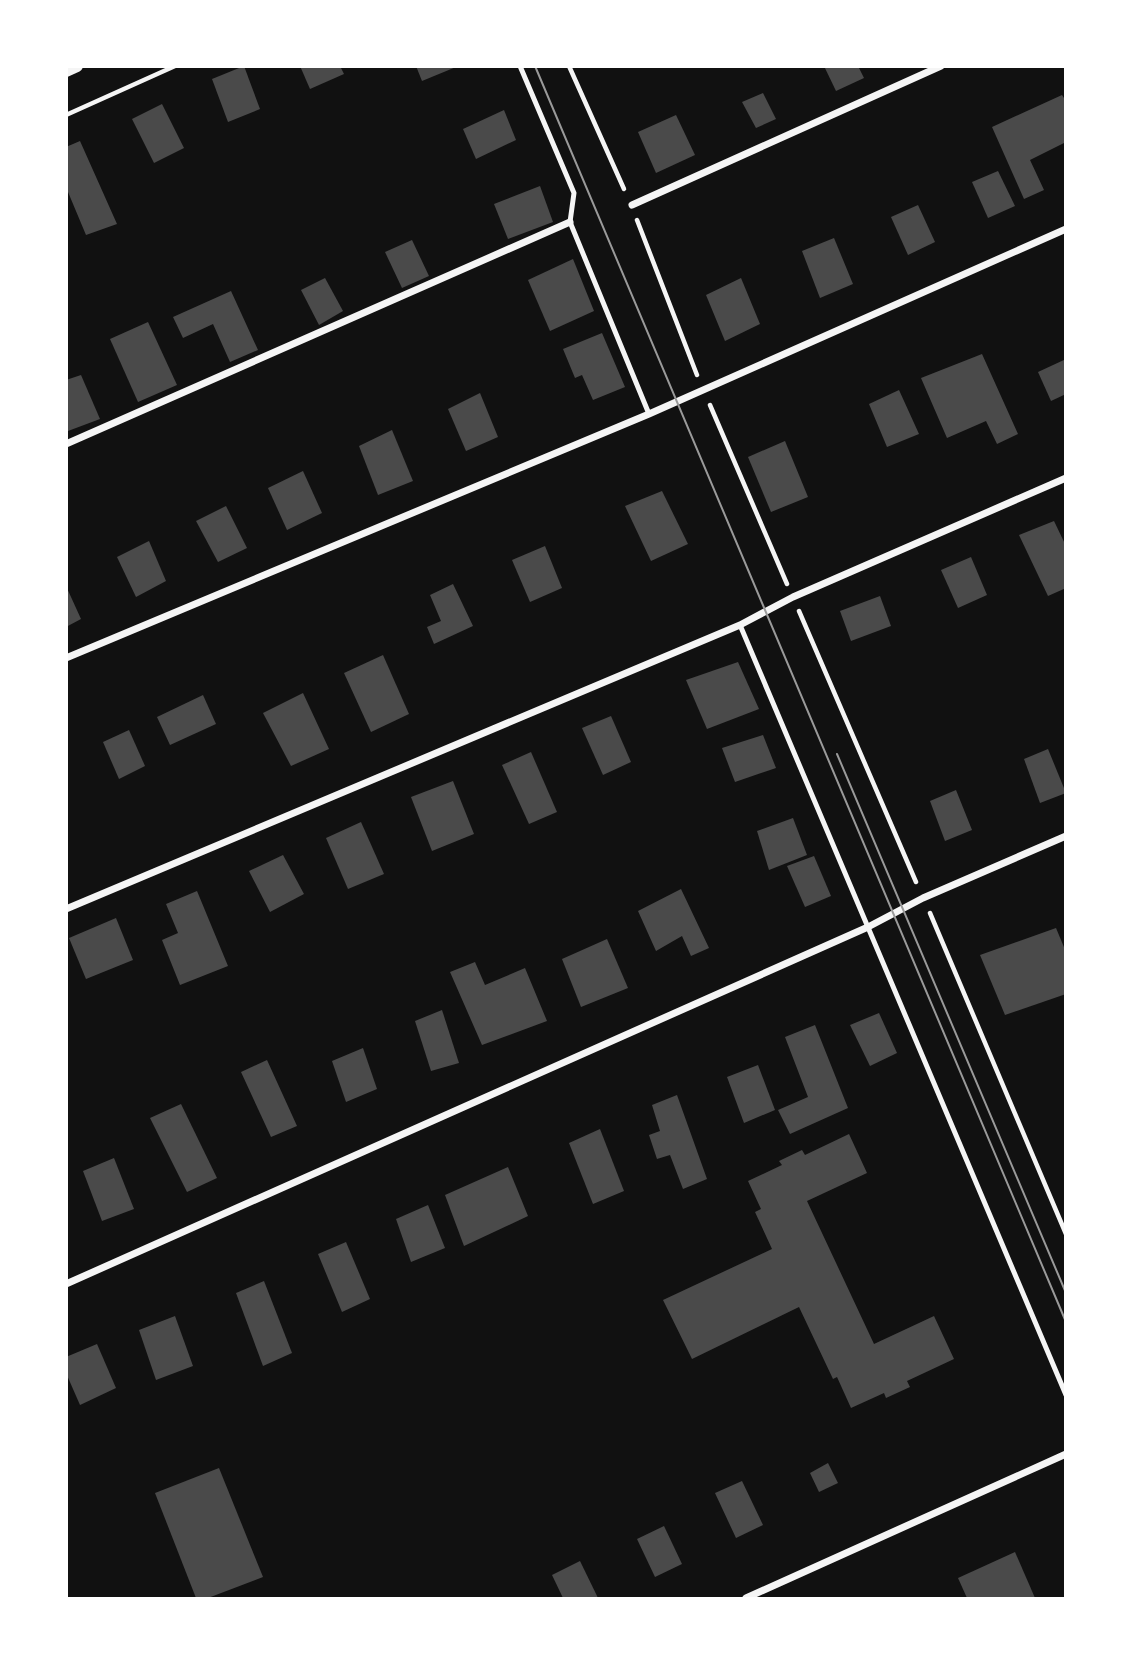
<svg xmlns="http://www.w3.org/2000/svg" width="1132" height="1665" font-family="Lora,serif">
	<rect width="100%" height="100%" fill="#111"/>
	<g fill="#4a4a4a">
		<path d="M244,66L260,109L228,122L212,79Z"/>
		<path d="M300,66H340L344,74L310,89Z"/>
		<path d="M416,66H456V67L422,81Z"/>
		<path d="M824,66H858L864,78L836,91Z"/>
		<path d="M763,93L776,119L756,128L742,102Z"/>
		<path d="M1062,95L1066,101V142L1030,160L1044,190L1024,199L992,127Z"/>
		<path d="M162,104L184,148L154,163L132,119Z"/>
		<path d="M504,110L516,140L476,159L463,129Z"/>
		<path d="M676,115L695,155L656,173L638,132Z"/>
		<path d="M80,141L117,224L86,235L68,192L66,193V147Z"/>
		<path d="M998,171L1015,206L988,218L972,182Z"/>
		<path d="M540,186L553,222L508,239L494,204Z"/>
		<path d="M918,205L935,242L908,255L891,217Z"/>
		<path d="M834,238L853,284L820,298L802,251Z"/>
		<path d="M412,240L429,276L402,288L385,252Z"/>
		<path d="M573,259L594,311L550,331L528,280Z"/>
		<path d="M325,278L343,311L319,325L301,290Z"/>
		<path d="M741,278L760,324L725,341L706,295Z"/>
		<path d="M231,291L258,350L230,362L213,324L183,338L173,317Z"/>
		<path d="M148,322L177,385L138,402L110,339Z"/>
		<path d="M602,333L625,387L593,400L582,375L575,378L563,349Z"/>
		<path d="M982,354L1018,434L997,444L986,421L947,438L921,378Z"/>
		<path d="M1066,359V394L1051,401L1038,372Z"/>
		<path d="M81,375L100,419L68,431L66,380Z"/>
		<path d="M899,390L919,434L887,447L869,404Z"/>
		<path d="M480,393L498,437L466,451L448,409Z"/>
		<path d="M392,430L413,481L378,495L359,446Z"/>
		<path d="M785,441L808,497L771,512L748,457Z"/>
		<path d="M303,471L322,513L287,530L268,488Z"/>
		<path d="M662,491L688,544L651,561L625,506Z"/>
		<path d="M226,506L247,548L218,562L196,521Z"/>
		<path d="M1054,521L1066,546V588L1048,596L1019,535Z"/>
		<path d="M149,541L166,581L136,597L117,557Z"/>
		<path d="M545,546L562,588L530,602L512,560Z"/>
		<path d="M971,557L987,595L958,608L941,570Z"/>
		<path d="M453,584L473,626L434,644L427,627L441,621L430,595Z"/>
		<path d="M66,586L81,619L66,627Z"/>
		<path d="M880,596L891,626L851,641L840,611Z"/>
		<path d="M383,655L409,714L371,732L344,673Z"/>
		<path d="M738,662L759,709L707,729L686,680Z"/>
		<path d="M303,693L329,749L291,766L263,713Z"/>
		<path d="M203,695L216,724L170,745L157,717Z"/>
		<path d="M611,716L631,762L603,775L582,728Z"/>
		<path d="M129,730L145,766L119,779L103,742Z"/>
		<path d="M763,735L776,768L735,782L722,748Z"/>
		<path d="M1048,749L1066,793L1040,803L1024,759Z"/>
		<path d="M531,752L557,812L529,824L502,765Z"/>
		<path d="M453,781L474,834L432,851L411,797Z"/>
		<path d="M956,790L972,830L945,841L930,801Z"/>
		<path d="M793,818L807,855L769,870L757,831Z"/>
		<path d="M361,822L384,874L348,889L326,838Z"/>
		<path d="M283,855L304,894L270,912L249,871Z"/>
		<path d="M814,856L831,896L805,907L787,866Z"/>
		<path d="M681,889L709,948L691,956L682,936L656,951L638,911Z"/>
		<path d="M197,891L228,966L180,985L162,940L178,933L166,904Z"/>
		<path d="M116,918L133,960L86,979L69,938Z"/>
		<path d="M1056,928L1066,952V994L1005,1015L980,955Z"/>
		<path d="M607,939L628,988L581,1007L562,959Z"/>
		<path d="M475,962L485,985L525,968L547,1021L482,1045L450,972Z"/>
		<path d="M442,1010L459,1063L431,1071L415,1021Z"/>
		<path d="M879,1013L897,1053L870,1066L850,1025Z"/>
		<path d="M815,1025L848,1108L790,1134L778,1110L808,1097L785,1037Z"/>
		<path d="M363,1048L377,1089L346,1102L332,1061Z"/>
		<path d="M267,1060L297,1126L271,1137L241,1072Z"/>
		<path d="M758,1065L775,1110L744,1123L727,1077Z"/>
		<path d="M677,1095L707,1179L683,1189L670,1155L657,1159L649,1135L660,1131L652,1105Z"/>
		<path d="M181,1104L217,1178L187,1192L150,1118Z"/>
		<path d="M600,1129L624,1191L593,1204L569,1143Z"/>
		<path d="M849,1134L867,1173L807,1201L874,1344L934,1316L954,1359L907,1381L910,1387L886,1398L884,1393L851,1408L837,1377L833,1379L799,1307L692,1359L663,1300L772,1249L755,1212L761,1209L748,1181L782,1165L779,1161L802,1150L805,1155Z"/>
		<path d="M114,1158L134,1209L102,1221L83,1171Z"/>
		<path d="M508,1167L528,1216L464,1246L445,1195Z"/>
		<path d="M428,1205L445,1248L411,1262L396,1219Z"/>
		<path d="M346,1242L370,1299L342,1312L318,1254Z"/>
		<path d="M264,1281L292,1353L263,1366L236,1293Z"/>
		<path d="M175,1316L193,1366L156,1380L139,1330Z"/>
		<path d="M97,1344L116,1388L80,1405L66,1373V1357Z"/>
		<path d="M828,1463L838,1483L819,1492L810,1473Z"/>
		<path d="M219,1468L263,1577L208,1598H196L155,1493Z"/>
		<path d="M742,1481L763,1525L736,1538L715,1493Z"/>
		<path d="M664,1526L682,1564L655,1577L637,1539Z"/>
		<path d="M1015,1552L1035,1598H967L958,1578Z"/>
		<path d="M580,1561L598,1598H563L552,1575Z"/>
	</g>
	<g fill="none" stroke-linecap="round" stroke-linejoin="round">
		<g stroke="#f5f5f5" stroke-width="4.5">
			<path d="M569,66L624,189"/>
			<path d="M66,115L175,66"/>
			<path d="M637,220L697,375"/>
			<path d="M710,405L787,584"/>
			<path d="M799,611L916,882"/>
			<path d="M930,913L1066,1234"/>
		</g>
		<g stroke="#f5f5f5" stroke-width="5">
			<path d="M520,66L574,193L570,222L649,414"/>
			<path d="M740,625L1066,1395"/>
		</g>
		<g stroke="#f5f5f5" stroke-width="7">
			<path d="M632,205L941,66"/>
			<path d="M66,444L570,222"/>
			<path d="M66,658L649,414L1066,229"/>
			<path d="M66,909L740,625L793,597L1066,478"/>
			<path d="M66,1284L868,927L923,898L1066,836"/>
			<path d="M746,1598L1066,1454"/>
		</g>
		<path stroke="#f5f5f5" stroke-width="12" d="M66,71L77,66"/>
		<g stroke="#9a9a9a" stroke-width="2">
			<path d="M535,66L1066,1322"/>
			<path d="M837,754L1066,1293"/>
		</g>
	</g>
	<rect width="1132" height="1665" fill="none" stroke="#ffffff" stroke-width="136"/>
</svg>
